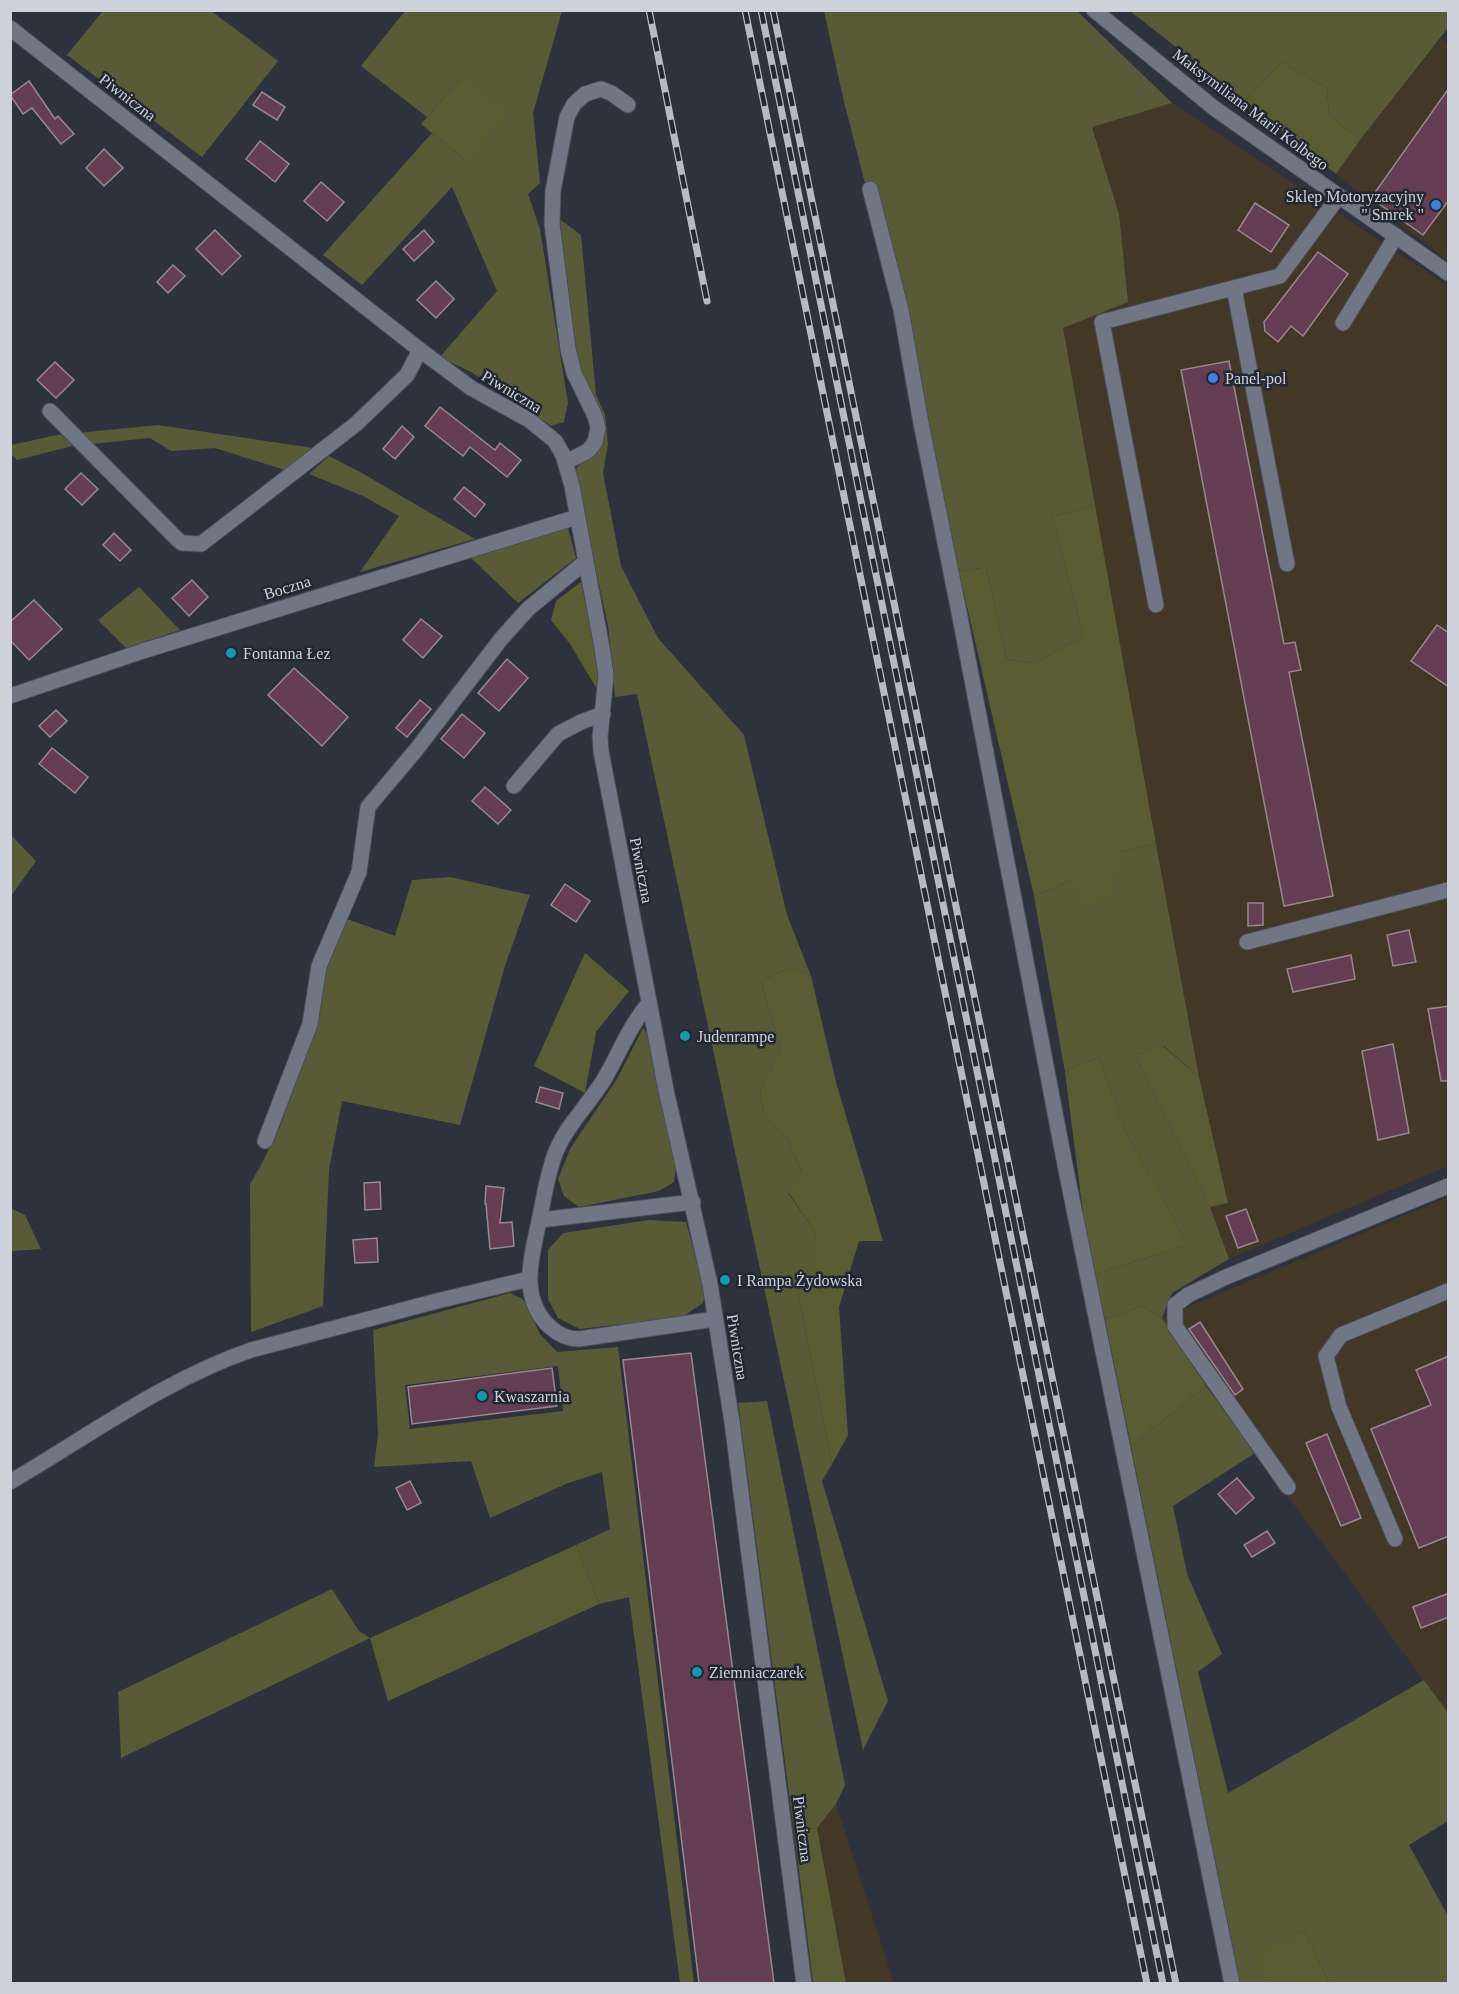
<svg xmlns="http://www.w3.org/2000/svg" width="1459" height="1994" font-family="'Times New Roman',serif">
	<rect width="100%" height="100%" fill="#2d323d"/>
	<g fill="#433728">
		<path d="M1441,38L1448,44V261L1336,174L1360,140Z"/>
		<path d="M1172,103L1448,286V1166L1229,1259L1210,1207L1228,1202L1199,1077L1156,844L1063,328L1127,302L1119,214L1092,126Z"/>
		<path d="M1448,1197V1713L1206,1386L1162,1318Z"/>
		<path d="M836,1804L894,1983H846L817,1828Z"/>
	</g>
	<g fill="#595b38" fill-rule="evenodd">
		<path d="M211,11L278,61L202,157L67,55L103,11Z"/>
		<path d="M405,11H562L533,113L540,183L528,194L540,229L568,403L564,422L551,426L471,372L440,357L497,291L452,187L362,285L323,255L432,133L467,161L464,75L427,117L361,66Z"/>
		<path d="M824,11H1077L1172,103L1092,127L1119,214L1128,302L1063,328L1095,505L1052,517L1084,636L1034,663L1007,660L986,567L959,572L904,334L844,102Z"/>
		<path d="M1130,11H1448V28L1360,140L1329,115L1327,88L1282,62L1245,101Z"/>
		<path d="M561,220L581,235L596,395L605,414L608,444L603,473L621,566L658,638L744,735L787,915L811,976L791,967L761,981L781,1049L760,1091L764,1114L787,1138L801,1170L788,1193L815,1231L819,1257L798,1292L832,1464L822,1481L888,1701L863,1750L637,694L615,697L608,625L575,477L577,467L596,452L578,366L558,239Z"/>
		<path d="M158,425L313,448L288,471L215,448L171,451L150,438L72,446L17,460L11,454V445L57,435Z"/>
		<path d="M329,456L360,472L475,539L360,572L399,516L363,496L309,474Z"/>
		<path d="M568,528L576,558L518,603L470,557Z"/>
		<path d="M139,587L180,630L126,648L98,620Z"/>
		<path d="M11,835L36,861L11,896Z"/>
		<path d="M1156,844L1199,1077L1164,1046L1135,1055L1210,1207L1229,1259L1172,1293L1162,1318L1143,1306L1105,1319L1091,1275L1188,1245L1125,1130L1099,1057L1065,1072L1034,896L1071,880L1119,852Z"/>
		<path d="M450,877L530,895L505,966L460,1125L342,1101L329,1170L323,1306L251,1332L250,1184L261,1165L279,1129L312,1040L327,961L347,919L395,936L412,880Z"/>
		<path d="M643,1028L649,1037L677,1157L674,1182L659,1191L579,1207L564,1196L558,1179L570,1149L617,1079Z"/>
		<path d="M10,1208L25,1215L41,1249L11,1251Z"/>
		<path d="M649,1220L686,1222L705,1291L703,1303L682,1317L580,1329L558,1318L548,1299V1250L563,1233Z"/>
		<path d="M510,1293L523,1299L540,1334L557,1352L618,1347L694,1983H680L629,1597L599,1604L576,1545L610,1529L602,1472L568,1483L490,1518L471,1461L374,1467L378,1434L373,1330ZM558,1366L563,1411L410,1429L405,1385Z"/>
		<path d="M1206,1386L1255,1453L1173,1506L1187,1574L1222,1654L1198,1672L1228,1793L1424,1680L1448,1713V1821L1409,1845L1448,1916V1983H1329L1304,1930L1259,1954L1265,1983H1240L1131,1446Z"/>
		<path d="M767,1401L845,1785L836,1804L817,1828L794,1831L738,1403Z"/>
		<path d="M332,1589L359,1631L370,1638L121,1758L118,1692Z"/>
	</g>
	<g fill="#5a5d34">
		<path d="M1282,62L1327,88L1329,115L1360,140L1336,174L1245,101Z"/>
		<path d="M464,75L507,113L467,161L421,124Z"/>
		<path d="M1095,505L1156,844L1119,852L1115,895L1084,905L1071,880L1034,896L959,572L986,567L1007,660L1034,663L1084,636L1052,517Z"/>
		<path d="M581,582L599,660L600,694L570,644L551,620L556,601Z"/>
		<path d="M585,953L629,991L596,1032L585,1093L534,1066Z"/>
		<path d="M791,967L811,976L836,1082L883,1241H859L839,1307L848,1435L832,1464L798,1292L818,1257L815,1231L788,1192L801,1170L787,1138L764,1114L760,1091L781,1049L761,981Z"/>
		<path d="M1163,1046L1199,1077L1228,1203L1210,1207L1135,1055Z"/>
		<path d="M1099,1057L1125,1130L1188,1245L1091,1275L1065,1072Z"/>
		<path d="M1143,1306L1162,1318L1206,1386L1131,1446L1105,1319Z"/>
		<path d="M576,1545L599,1604L388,1701L370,1638Z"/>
		<path d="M817,1828L846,1983H813L794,1831Z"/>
		<path d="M1304,1930L1329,1983H1265L1258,1954Z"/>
	</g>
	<g fill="#643f54" stroke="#96878f" stroke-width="1.5">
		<path d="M29,81L55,119L58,116L74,134L61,144L32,108L23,114L10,95Z"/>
		<path d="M1449,88V200L1423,235L1371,198Z"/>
		<path d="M262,92L285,107L277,120L253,105Z"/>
		<path d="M260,141L289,164L275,182L246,159Z"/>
		<path d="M104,149L123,168L104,186L86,168Z"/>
		<path d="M321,182L344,202L327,221L304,201Z"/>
		<path d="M1255,203L1289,225L1271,252L1238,230Z"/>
		<path d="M215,230L241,256L222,275L196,249Z"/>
		<path d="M424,230L434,242L414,261L403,249Z"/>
		<path d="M1318,252L1348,274L1303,336L1291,326L1278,342L1265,331L1264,322Z"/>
		<path d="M173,265L185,276L168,293L157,282Z"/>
		<path d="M436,281L454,299L436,318L417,300Z"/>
		<path d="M1229,361L1284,644L1295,642L1301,670L1289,672L1333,896L1284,906L1181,370Z"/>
		<path d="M55,362L74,380L56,398L37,380Z"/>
		<path d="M440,407L495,450L500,443L521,460L507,477L470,447L463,456L425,426Z"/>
		<path d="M402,426L414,437L395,459L383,449Z"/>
		<path d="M81,473L98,489L82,505L65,489Z"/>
		<path d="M464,487L485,504L475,517L454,499Z"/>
		<path d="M114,533L131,550L120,561L103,545Z"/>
		<path d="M192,580L208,597L189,616L172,598Z"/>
		<path d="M34,600L62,629L29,660L10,640V622Z"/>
		<path d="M421,619L442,636L423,658L403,640Z"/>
		<path d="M1437,625L1449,633V687L1411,661Z"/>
		<path d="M507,659L528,678L499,711L478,693Z"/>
		<path d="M294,668L348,717L322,746L268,695Z"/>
		<path d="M420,700L431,709L407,737L396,728Z"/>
		<path d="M56,710L67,721L50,737L39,726Z"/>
		<path d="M462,714L485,733L464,758L441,739Z"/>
		<path d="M52,748L88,777L75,793L39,764Z"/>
		<path d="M485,787L511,810L498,824L472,801Z"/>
		<path d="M565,884L590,901L576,922L551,905Z"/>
		<path d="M1248,903H1263V925L1248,926Z"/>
		<path d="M1409,930L1416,962L1393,966L1387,935Z"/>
		<path d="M1351,955L1355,979L1293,992L1287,969Z"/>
		<path d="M1449,1006V1081H1441L1428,1009Z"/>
		<path d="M1393,1044L1409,1133L1378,1140L1362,1051Z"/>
		<path d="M540,1087L563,1093L559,1109L536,1102Z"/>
		<path d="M380,1182L381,1209L365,1210L364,1183Z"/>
		<path d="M486,1186L504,1188L500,1223L512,1222L514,1246L490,1249L486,1204H485Z"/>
		<path d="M1246,1209L1258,1241L1238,1248L1226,1216Z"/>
		<path d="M377,1238L378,1262L355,1263L353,1240Z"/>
		<path d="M1200,1322L1243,1389L1235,1395L1189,1329Z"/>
		<path d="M691,1353L774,1983H699L623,1360Z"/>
		<path d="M1449,1356V1536L1419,1548L1371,1429L1431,1405L1416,1370Z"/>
		<path d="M552,1368L557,1406L412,1424L408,1387Z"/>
		<path d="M1327,1434L1361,1518L1341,1526L1306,1443Z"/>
		<path d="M1237,1478L1254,1498L1236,1514L1218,1494Z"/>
		<path d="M410,1481L421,1503L407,1510L396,1488Z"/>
		<path d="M1267,1531L1275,1543L1252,1557L1244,1545Z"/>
		<path d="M1449,1593V1617L1421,1628L1413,1607Z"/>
	</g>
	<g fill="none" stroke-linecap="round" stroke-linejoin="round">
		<g stroke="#494d57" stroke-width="17">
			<g id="minor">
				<path d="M1094,10L1214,108L1448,273"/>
				<path d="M10,28L420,350L471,388L529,420L555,441L563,455L572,486L602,648L606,675L600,737L601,751L666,1090L710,1284L732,1422L804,1984"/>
				<path d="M870,189L901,310L921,423L959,612L1066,1170L1232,1984"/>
				<path d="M1234,288L1287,564"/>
				<path d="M1343,323L1396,236"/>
				<path d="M50,411L177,539L182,543L201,544L356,424L407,375L420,350"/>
				<path d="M566,462L588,451L595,442L598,428L595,416L574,373L568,349L552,224L553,191L567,117L574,104L585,94L601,89L611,93L628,105"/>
				<path d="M1156,605L1102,322L1280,276L1339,196"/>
				<path d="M10,696L143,651L577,517"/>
				<path d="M514,786L558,734L581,722L603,714"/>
				<path d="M1247,942L1448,890"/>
				<path d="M649,1003C629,1026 619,1055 603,1081C588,1105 568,1124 557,1149C548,1170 545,1193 540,1216C533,1253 517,1297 550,1327C559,1335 567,1339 579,1339L715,1319"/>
				<path d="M265,1141L310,1024L319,966L359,872L368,807L416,750L501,639L528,609L585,562"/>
				<path d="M540,1220L693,1202"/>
				<path d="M10,1482C89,1436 164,1380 251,1350L437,1301L529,1279"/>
				<path d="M1288,1487L1175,1326V1305L1188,1295L1226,1277L1448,1186"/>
				<path d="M1395,1539L1339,1407L1326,1356L1341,1335L1448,1291"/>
			</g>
		</g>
		<use href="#minor" stroke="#717684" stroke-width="15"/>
		<g stroke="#b7bac3" stroke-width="7">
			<g id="rail">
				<path d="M649,10L707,301"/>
				<path d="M745,10L1147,1984"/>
				<path d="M761,10L1163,1984"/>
				<path d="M773,10L1176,1984"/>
			</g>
		</g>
		<use href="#rail" stroke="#232833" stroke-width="4.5" stroke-dasharray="14" stroke-linecap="butt"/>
	</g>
	<g fill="#3f7fe0" stroke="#232833" stroke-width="2">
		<circle cx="1436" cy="205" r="6"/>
		<circle cx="1213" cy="378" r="6"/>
	</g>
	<g fill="#0f9aa8" stroke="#232833" stroke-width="2">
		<circle cx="231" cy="653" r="6"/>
		<circle cx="685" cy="1036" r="6"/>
		<circle cx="725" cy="1280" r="6"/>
		<circle cx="482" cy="1396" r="6"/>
		<circle cx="697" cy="1672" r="6"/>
	</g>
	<g text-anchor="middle" stroke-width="5" stroke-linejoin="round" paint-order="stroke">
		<g font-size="16" fill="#ced1d9" stroke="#232833">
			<text transform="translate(128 97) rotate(38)" y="6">Piwniczna</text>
			<text transform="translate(1251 109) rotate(37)" y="6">Maksymiliana Marii Kolbego</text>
			<text transform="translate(512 391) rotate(31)" y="6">Piwniczna</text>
			<text transform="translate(287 587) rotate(-17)" y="6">Boczna</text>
			<text transform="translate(642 870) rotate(79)" y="6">Piwniczna</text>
			<text transform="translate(738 1347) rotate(81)" y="6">Piwniczna</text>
			<text transform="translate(803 1829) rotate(83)" y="6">Piwniczna</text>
		</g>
		<g font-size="16" fill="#ced1d9" stroke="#232833" text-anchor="start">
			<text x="1424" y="202" text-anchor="end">Sklep Motoryzacyjny<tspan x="1424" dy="18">" Smrek "</tspan></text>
			<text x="1225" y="384">Panel-pol</text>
			<text x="243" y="659">Fontanna Łez</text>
			<text x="697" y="1042">Judenrampe</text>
			<text x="737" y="1286">I Rampa Żydowska</text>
			<text x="494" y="1402">Kwaszarnia</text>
			<text x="709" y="1678">Ziemniaczarek</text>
		</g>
	</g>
	<rect width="1459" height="1994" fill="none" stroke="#ced1d9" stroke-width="24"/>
</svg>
